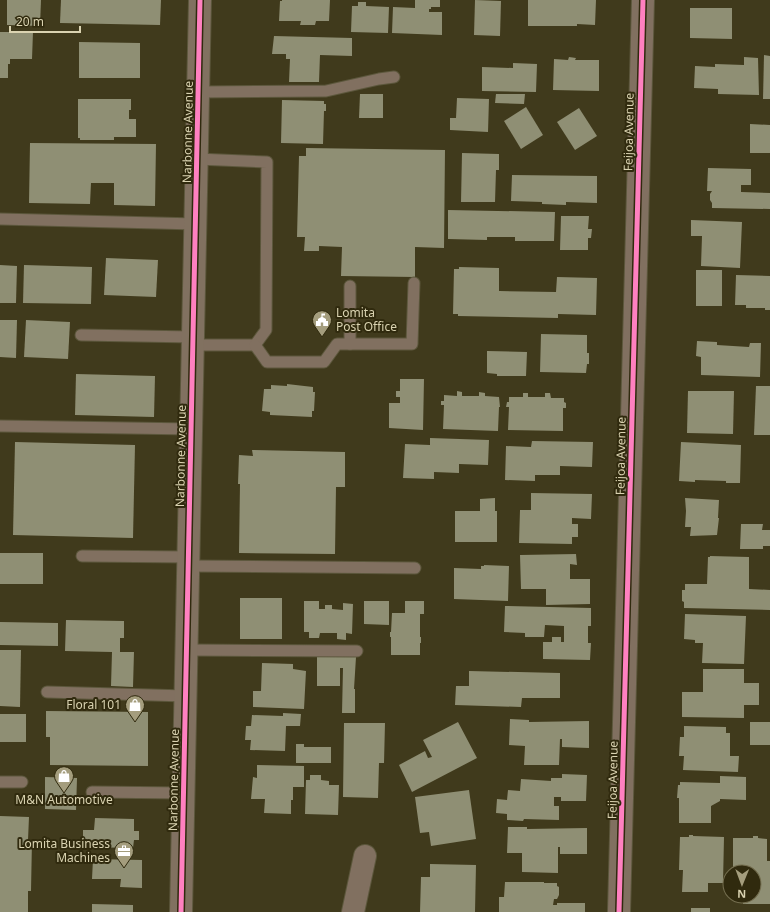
<svg xmlns="http://www.w3.org/2000/svg" width="770" height="912" font-family="'Noto Sans',sans-serif">
	<rect width="100%" height="100%" fill="#403a1c"/>
	<g fill="#8f8f74">
		<path d="M7,0H41L40,26L7,25Z"/>
		<path d="M61,0H161L160,25L60,23Z"/>
		<path d="M282,0H330L329,21H316L315,25H300L301,21H279L280,1H282Z"/>
		<path d="M415,0H440V7H431V9H429V12H442V35L392,33L393,7L415,8Z"/>
		<path d="M475,0L501,1L500,36L474,35Z"/>
		<path d="M528,0H596L595,25L577,24V26H528Z"/>
		<path d="M358,2H366V6L389,7L388,33L351,32L352,6H358Z"/>
		<path d="M690,8H732V39L690,38Z"/>
		<path d="M0,32H33L32,59H10V64H8V78H0Z"/>
		<path d="M274,36L352,38V56L320,55L319,82H289L290,59H286V54H272Z"/>
		<path d="M79,42L140,43V78H79Z"/>
		<path d="M764,55L770,56V99H763Z"/>
		<path d="M569,57L576,58L575,60H599V91L553,90L554,59L568,60Z"/>
		<path d="M744,57L758,58L759,95L718,94V89L694,88L695,66L715,67V64L744,65Z"/>
		<path d="M513,63L537,64L536,92L482,91V67L513,68Z"/>
		<path d="M360,94H383V118H359Z"/>
		<path d="M496,94H525L524,104L495,103Z"/>
		<path d="M457,98L489,99L488,132L450,130V118H456Z"/>
		<path d="M78,99H131V110H129V119H136V137H114V140H80V138H78Z"/>
		<path d="M282,100L324,101V104H326V111H324L323,144L281,143Z"/>
		<path d="M526,107L543,135L521,149L504,121Z"/>
		<path d="M579,108L597,136L575,150L557,122Z"/>
		<path d="M750,124L770,125V153H750Z"/>
		<path d="M30,143L156,144L155,206L114,205V183H91L90,204L29,203Z"/>
		<path d="M306,148L445,150L444,248L415,247V277L341,276L342,247L319,246V251H304L305,237H297L299,156H306Z"/>
		<path d="M462,153L499,154V170H496L495,202H461Z"/>
		<path d="M708,168L751,169V185H741V192L770,193V209L712,208V203L710,200V194L712,191H707Z"/>
		<path d="M512,175L597,176V203L566,202V205L542,204V202L511,201Z"/>
		<path d="M448,210L555,212L554,241H515V237H487V240L448,239Z"/>
		<path d="M561,216H589L588,229H592L591,238H588V250H560Z"/>
		<path d="M691,220L742,222L740,268L701,266L702,236H691Z"/>
		<path d="M106,258L158,260L156,297L104,295Z"/>
		<path d="M0,265L17,266L16,303H0Z"/>
		<path d="M24,265L92,267L91,304L23,303Z"/>
		<path d="M459,267L499,268V291L556,292L557,277L597,278L596,315L558,314V318L458,316V314H453L454,269H459Z"/>
		<rect x="696" y="270" width="26" height="36"/>
		<path d="M736,275L770,276V310H765V308H746V305H735Z"/>
		<path d="M0,320H17L16,358L0,357Z"/>
		<path d="M26,320L70,322L68,359L24,357Z"/>
		<path d="M541,334L587,335V353H589V364H587L586,373L540,372Z"/>
		<path d="M697,341L717,342V345L749,347L750,343H761L760,377L701,375V357L696,356Z"/>
		<path d="M487,351L527,352L526,376H497V374L487,373Z"/>
		<path d="M76,374L155,376L154,417L75,415Z"/>
		<path d="M400,379H424L423,430L389,428V403H400V397H396V391H400Z"/>
		<path d="M287,384L313,387V392H315L314,411H312V417L270,415V412L262,411L264,389H271V385L287,386Z"/>
		<path d="M756,386H770V435H754Z"/>
		<path d="M457,391L462,392V396H479V392L485,393V396L499,397L500,407H499L498,431L443,429L444,405H441V401H444V395L457,396Z"/>
		<path d="M688,391H734L733,434L687,433Z"/>
		<path d="M523,393H528V397H545V393H550L551,398H564V402L566,403V408H563V431L508,430L509,407H506L507,402H509V397H523Z"/>
		<path d="M430,438L489,440L488,465L459,464V473L434,472V479L403,478L405,444L430,445Z"/>
		<path d="M532,441L593,442L592,467L560,466V475H535V481L505,480L506,446L531,447Z"/>
		<path d="M15,442L135,445L133,538L13,535Z"/>
		<path d="M681,442L741,445L740,483H726V481L695,480V482L679,481Z"/>
		<path d="M252,450L345,452V487H336L335,554L239,553L240,484H238L239,455L253,456Z"/>
		<path d="M531,493L592,494L591,519L572,518V524H578V537H572V544L519,543L520,510H531Z"/>
		<path d="M495,498V511H497V542H455V511H480V499Z"/>
		<path d="M685,498L719,500L718,518H719L717,535L690,536L691,527H685L686,511Z"/>
		<path d="M741,524H763L762,530H770V546H763V549H740Z"/>
		<rect x="0" y="553" width="43" height="31"/>
		<path d="M576,554L577,565L570,564V579H590V604L546,605V589H521L520,555Z"/>
		<path d="M710,556L749,557V589L770,590V610L684,608V602L682,601V590H685V584H707L708,557H710Z"/>
		<path d="M484,565L509,566L508,601L454,599V568L481,569V566H484Z"/>
		<rect x="240" y="598" width="42" height="41"/>
		<path d="M304,601H319V609H325V605H332V609L343,610V603L353,604L352,634L346,633V640L337,639V633H320L319,638H309V632H304Z"/>
		<path d="M364,601H389V625L364,624Z"/>
		<path d="M405,601H424V614H420V637H421V643H420V655H391V637H390V632H391L392,613H405Z"/>
		<path d="M505,606L591,608V626H588V643H591L590,660L543,659V642H552V637H561V642H564V626L545,625L544,637H525V633L504,632Z"/>
		<path d="M685,614L746,616L744,664L702,663L703,643H695V640L684,639Z"/>
		<path d="M66,620L124,621V638H120V652H134L133,687L111,686L112,652L65,651Z"/>
		<path d="M0,622L58,623V646L0,645Z"/>
		<path d="M0,650H21L20,707L0,706Z"/>
		<path d="M317,656L356,657L354,689H355V713H342L343,668H340V686H317Z"/>
		<path d="M262,663L293,664V669L306,671L304,709L253,707V691H261Z"/>
		<path d="M703,669H744V683H759V705H744V718L682,717V692H703Z"/>
		<path d="M469,671L560,673V698H522L521,707L455,705L456,686H469Z"/>
		<path d="M46,711L148,712V766L50,765V737H46Z"/>
		<path d="M283,713L301,714L300,726H286L285,751L250,750L251,740H245L246,726H251L252,715L283,716Z"/>
		<rect x="0" y="714" width="26" height="28"/>
		<path d="M510,719L529,720V722L589,721V748L562,747V739H560L559,765H524L525,746L509,745Z"/>
		<path d="M458,722L477,758L412,792L399,765L425,751L428,758L432,757L423,740Z"/>
		<rect x="750" y="722" width="20" height="23"/>
		<path d="M344,723H385L384,763H379L378,798L343,797Z"/>
		<path d="M684,726L726,727V733H730V756H739L738,772L683,770L684,756H679L680,737H684Z"/>
		<path d="M296,744H304V747H331V763H296Z"/>
		<path d="M257,765L304,766V787H293V800H291V814L264,813L265,799H251L253,777L257,778Z"/>
		<path d="M562,774L587,775L586,801H561V797H554V806H559V820L524,819L523,821L507,820V814L496,813L497,799L507,800L508,790L520,791L521,779L551,781V778H562Z"/>
		<path d="M310,775H321V780L329,781V785H339L338,815L305,814L306,780H310Z"/>
		<path d="M720,776L746,777V800L720,799V801L711,806V823H679V798H677L678,785H680V782L720,783Z"/>
		<path d="M45,777L77,778L76,810L45,809Z"/>
		<path d="M469,790L476,839L431,846L429,832L420,833L415,797Z"/>
		<path d="M0,816L29,817L28,840H32L31,891H28V912H0Z"/>
		<path d="M95,818L134,819V831H139V840H134L133,848L83,847V830H94Z"/>
		<path d="M508,827H527V829L587,828V854H560V847H558V873L522,872V853H507Z"/>
		<path d="M689,835H693V836L724,837L723,883H708V892H682L683,870H679L680,837H689Z"/>
		<path d="M753,836H758V838L767,839V861H770V904H743V896H754V872H733V838H753Z"/>
		<path d="M93,859L142,860V888L120,887L121,879H92Z"/>
		<path d="M430,864L476,865L475,912H420L421,877H430Z"/>
		<path d="M505,882H544V883H557V886L559,887V895L557,899H554L553,905H557V903H585V912H499V897H504Z"/>
		<path d="M92,904L133,905V912H92Z"/>
		<rect x="691" y="908" width="19" height="4"/>
	</g>
	<g fill="none" stroke-linecap="round" stroke-linejoin="round">
		<g stroke="#5c573c" stroke-width="13">
			<g id="lane">
				<path d="M198,92L326,91L379,79L394,77"/>
				<path d="M0,219L196,224"/>
				<path d="M81,335L193,337"/>
				<path d="M350,344V286"/>
				<path d="M193,345H255L266,330L267,162L197,159"/>
				<path d="M255,345L267,362H324L337,344H412L414,283"/>
				<path d="M0,426L192,429"/>
				<path d="M82,556L189,557"/>
				<path d="M189,566L415,568"/>
				<path d="M187,650L357,651"/>
				<path d="M47,692L186,696"/>
				<path d="M0,782H22"/>
				<path d="M92,792L184,793"/>
			</g>
		</g>
		<g stroke="#5c573c" stroke-width="24">
			<g id="street">
				<path d="M353,912L365,856"/>
				<path d="M619,912L643,0"/>
			</g>
		</g>
		<g stroke="#5c573c" stroke-width="24">
			<path id="secondary" d="M181,912L200,0"/>
		</g>
		<use href="#lane" stroke="#817060" stroke-width="11"/>
		<use href="#street" stroke="#817060" stroke-width="22"/>
		<use href="#secondary" stroke="#817160" stroke-width="22"/>
		<g stroke="#302a0e" stroke-width="8">
			<g id="cycleway">
				<path d="M181,912L200,0"/>
				<path d="M619,912L643,0"/>
			</g>
		</g>
		<use href="#cycleway" stroke="#ff80c0" stroke-width="5"/>
	</g>
	<defs>
		<g id="civic-pin" transform="scale(1)"><path d="M0 17L-7.5 6A9.5 9.5 0 1 1 7.5 6Z" fill="#a49d7d" stroke="#302a0e"/><path d="M-.6-6.5H3V-4.5H.6V-3L4-1V1h2V6H-6V1h2V-1L-.6-3ZM-1.2 2.5V6h2.4V2.5Z" fill="#fff"/></g>
		<g id="shop-pin" transform="scale(1)"><path d="M0 17L-7.5 6A9.5 9.5 0 1 1 7.5 6Z" fill="#a49d7d" stroke="#302a0e"/><path d="M-5-2.5h2.3a2.7 3.5 0 0 1 5.4 0H5L5.5 6h-11ZM-1.5-2.5h3a1.5 2.3 0 0 0-3 0Z" fill="#fff"/></g>
		<g id="office-pin" transform="scale(1)"><path d="M0 17L-7.5 6A9.5 9.5 0 1 1 7.5 6Z" fill="#a49d7d" stroke="#302a0e"/><path d="M-6-3h4V-5.5h4V-3h4V5H-6ZM-1-4.5V-3h2v-1.5ZM-6 0V1H6V0Z" fill="#fff"/></g>
	</defs>
	<g fill-rule="evenodd">
		<use href="#civic-pin" x="322" y="320"/>
		<use href="#shop-pin" x="135" y="705"/>
		<use href="#shop-pin" x="64" y="776"/>
		<use href="#office-pin" x="124" y="851"/>
	</g>
	<g text-anchor="middle" stroke-width="4" stroke-linejoin="round" paint-order="stroke">
		<g font-size="12" fill="#dad3b1" stroke="#302a0e">
			<text transform="translate(188 132) rotate(-89)" y="4">Narbonne Avenue</text>
			<text transform="translate(629 132) rotate(-89)" y="4">Feijoa Avenue</text>
			<text transform="translate(181 456) rotate(-89)" y="4">Narbonne Avenue</text>
			<text transform="translate(621 456) rotate(-89)" y="4">Feijoa Avenue</text>
			<text transform="translate(174 780) rotate(-89)" y="4">Narbonne Avenue</text>
			<text transform="translate(613 780) rotate(-89)" y="4">Feijoa Avenue</text>
		</g>
		<g font-size="12" fill="#dad3b1" stroke="#302a0e" text-anchor="end">
			<text x="336" y="317" text-anchor="start">Lomita<tspan x="336" dy="14">Post Office</tspan></text>
			<text x="121" y="709">Floral 101</text>
			<text x="64" y="804" text-anchor="middle">M&amp;N Automotive</text>
			<text x="110" y="848">Lomita Business<tspan x="110" dy="14">Machines</tspan></text>
		</g>
	</g>
	<g transform="translate(742 884) rotate(181)"><circle r="19" fill="#302a0e" stroke="#746e4f"/>
	<path d="M0-3L7 15L0 10L-7 15Z" fill="#a49d7d"/>
	<text y="-6" font-size="11" font-weight="bold" text-anchor="middle" fill="#dad3b1">N</text>
	</g>
	<path d="M10 26v6h70v-6" fill="none" stroke="#dad3b1" stroke-width="2"/>
	<text x="16" y="26" font-size="12" fill="#dad3b1" stroke="#302a0e" stroke-width="3" paint-order="stroke">20 m</text>
</svg>
